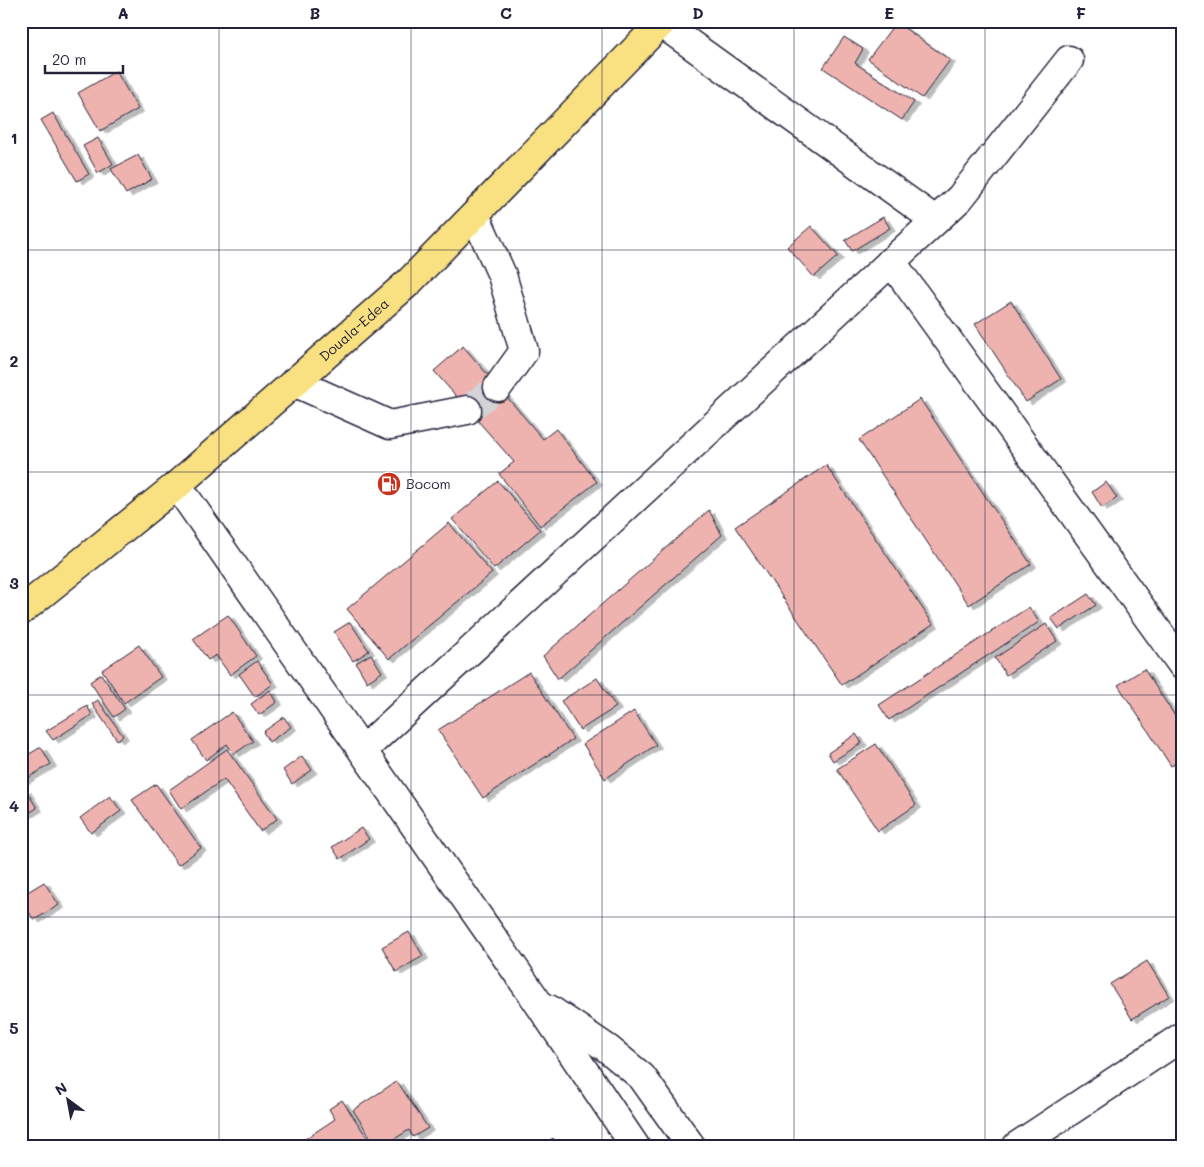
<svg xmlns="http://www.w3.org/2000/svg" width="1204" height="1167" font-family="Mali,sans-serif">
	<defs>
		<filter id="shadow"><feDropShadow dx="5.5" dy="3" stdDeviation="0" flood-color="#0004"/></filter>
	</defs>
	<rect width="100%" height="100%" fill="#fff"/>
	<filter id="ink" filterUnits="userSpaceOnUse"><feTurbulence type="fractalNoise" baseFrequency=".02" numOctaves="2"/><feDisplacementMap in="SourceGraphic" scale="10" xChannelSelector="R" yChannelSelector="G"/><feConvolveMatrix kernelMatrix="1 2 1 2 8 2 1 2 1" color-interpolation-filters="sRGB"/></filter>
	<g filter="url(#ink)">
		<g fill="#efb3af" stroke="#22223b" filter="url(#shadow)">
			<path d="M896,22L950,60L922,98L868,59Z"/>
			<path d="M844,37L863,49L855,63L914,102L902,120L823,68Z"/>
			<path d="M116,71L138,109L100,131L78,93Z"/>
			<path d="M53,113L89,174L77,181L41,120Z"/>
			<path d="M98,138L113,164L98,173L83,146Z"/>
			<path d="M138,155L152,179L126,194L111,169Z"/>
			<path d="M883,217L890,228L852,251L845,240Z"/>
			<path d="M811,226L838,256L814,277L787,247Z"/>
			<path d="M1011,301L1061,379L1026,402L975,324Z"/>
			<path d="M463,346L543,439L556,429L597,482L540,526L499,474L514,462L434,371Z"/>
			<path d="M920,399L1031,564L969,605L859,440Z"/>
			<path d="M826,465L933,624L842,685L735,527Z"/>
			<path d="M498,481L540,530L494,569L452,519Z"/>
			<path d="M1106,482L1117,498L1102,508L1092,492Z"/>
			<path d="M709,510L722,535L558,679L543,656Z"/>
			<path d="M449,523L492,573L389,659L347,609Z"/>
			<path d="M1088,594L1096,605L1059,629L1051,618Z"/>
			<path d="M1029,607L1039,622L889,720L879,705Z"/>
			<path d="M228,615L256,656L230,675L216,655L208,660L193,639Z"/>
			<path d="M350,622L369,651L353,661L334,632Z"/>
			<path d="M1046,624L1057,641L1006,675L995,658Z"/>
			<path d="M139,645L161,677L124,703L102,670Z"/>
			<path d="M371,654L382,672L367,682L356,663Z"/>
			<path d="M257,661L273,684L255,697L239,674Z"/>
			<path d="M1144,669L1183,728V759L1171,766L1118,685Z"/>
			<path d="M529,672L573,739L483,798L438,730Z"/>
			<path d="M101,674L125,709L114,717L90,682Z"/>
			<path d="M597,678L616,707L580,730L561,701Z"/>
			<path d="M270,690L277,702L259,715L251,704Z"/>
			<path d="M98,700L123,736L117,740L92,704Z"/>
			<path d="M87,706L92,715L53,740L46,731Z"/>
			<path d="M634,711L656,745L605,779L583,744Z"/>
			<path d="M232,712L253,741L234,754L227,744L206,760L192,740Z"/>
			<path d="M284,717L291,727L269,742L263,732Z"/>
			<path d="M856,734L862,743L833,761L828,753Z"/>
			<path d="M876,744L916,805L878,831L837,769Z"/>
			<path d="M41,747L51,764L21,782V759Z"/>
			<path d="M227,749L277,819L260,831L224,779L181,809L169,790Z"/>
			<path d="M302,756L312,770L292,784L283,770Z"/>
			<path d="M156,784L201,848L178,865L132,800Z"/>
			<path d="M25,789L37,808L21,818V791Z"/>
			<path d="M110,796L121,811L91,833L80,818Z"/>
			<path d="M361,828L369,839L340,859L332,847Z"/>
			<path d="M44,882L59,905L34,920L21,900V896Z"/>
			<path d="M409,932L423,956L396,972L382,947Z"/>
			<path d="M1147,961L1169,996L1132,1019L1110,984Z"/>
			<path d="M397,1081L428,1128L413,1137L409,1130L383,1146H376L353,1110Z"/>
			<path d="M342,1100L373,1146H309L305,1139L335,1119L329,1109Z"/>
			<path d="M553,1138L558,1146H541Z"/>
		</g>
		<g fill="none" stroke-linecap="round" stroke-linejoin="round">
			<path stroke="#d3d3d8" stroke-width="28" stroke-dasharray="28 14" stroke-linecap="butt" d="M467,410L498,387"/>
			<g stroke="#22223b" stroke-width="31">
				<g id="minor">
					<path d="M661,23L935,220"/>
					<path d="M475,215L502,275L524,351L498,387"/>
					<path d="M891,261L1183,666"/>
					<path d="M294,382L390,425L467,410"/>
					<path d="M177,485L537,1001L635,1146"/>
					<path d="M363,750L960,198L1069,60"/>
					<path d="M549,1009L608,1049L642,1077L691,1146"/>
					<path d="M1017,1146L1183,1036"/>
				</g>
			</g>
			<g stroke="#22223b" stroke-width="31">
				<g id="highway">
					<path id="s1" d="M21,611L177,485L409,282L663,21"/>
				</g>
			</g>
			<use href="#minor" stroke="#fff" stroke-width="28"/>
			<use href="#highway" stroke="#f9e181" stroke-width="28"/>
		</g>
	</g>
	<path fill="none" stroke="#22223b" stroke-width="1" stroke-opacity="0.55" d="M219,21V1146M411,21V1146M602,21V1146M794,21V1146M985,21V1146M21,250H1183M21,472H1183M21,695H1183M21,917H1183"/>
	<defs>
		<g id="fuel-disc" transform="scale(1.25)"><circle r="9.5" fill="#c8321e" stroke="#fff"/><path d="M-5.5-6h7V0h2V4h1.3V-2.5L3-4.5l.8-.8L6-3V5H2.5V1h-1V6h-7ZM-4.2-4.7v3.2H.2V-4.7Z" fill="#fff"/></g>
	</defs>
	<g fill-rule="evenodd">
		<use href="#fuel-disc" x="389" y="484"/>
	</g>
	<g text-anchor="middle" stroke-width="4" stroke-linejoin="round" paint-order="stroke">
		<g font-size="14" fill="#22223b" stroke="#fff">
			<text dy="5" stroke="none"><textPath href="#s1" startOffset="436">Douala-Edea</textPath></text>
		</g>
		<g font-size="14" fill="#22223b" stroke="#fff" text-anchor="start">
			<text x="406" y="489">Bocom</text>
		</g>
	</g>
	<rect width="1204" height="1167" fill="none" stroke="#fff" stroke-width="55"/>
	<g transform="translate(68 1100) rotate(328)" stroke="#ffffff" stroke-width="4" paint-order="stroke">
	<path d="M0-4L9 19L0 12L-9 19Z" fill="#22223b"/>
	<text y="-8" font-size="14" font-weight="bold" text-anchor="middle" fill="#22223b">N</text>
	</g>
	<path d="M45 65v8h78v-8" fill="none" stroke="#22223b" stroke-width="2.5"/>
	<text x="52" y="65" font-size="15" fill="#22223b" stroke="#ffffff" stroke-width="4" paint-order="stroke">20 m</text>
	<rect x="28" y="28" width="1148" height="1112" fill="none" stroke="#22223b" stroke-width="2"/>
	<g font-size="16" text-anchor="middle" font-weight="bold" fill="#22223b">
		<text x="123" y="19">A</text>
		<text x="315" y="19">B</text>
		<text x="506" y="19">C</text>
		<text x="698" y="19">D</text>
		<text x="889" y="19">E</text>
		<text x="1081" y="19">F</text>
		<text x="14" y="144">1</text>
		<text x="14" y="367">2</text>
		<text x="14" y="589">3</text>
		<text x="14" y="812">4</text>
		<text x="14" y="1034">5</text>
	</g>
</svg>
